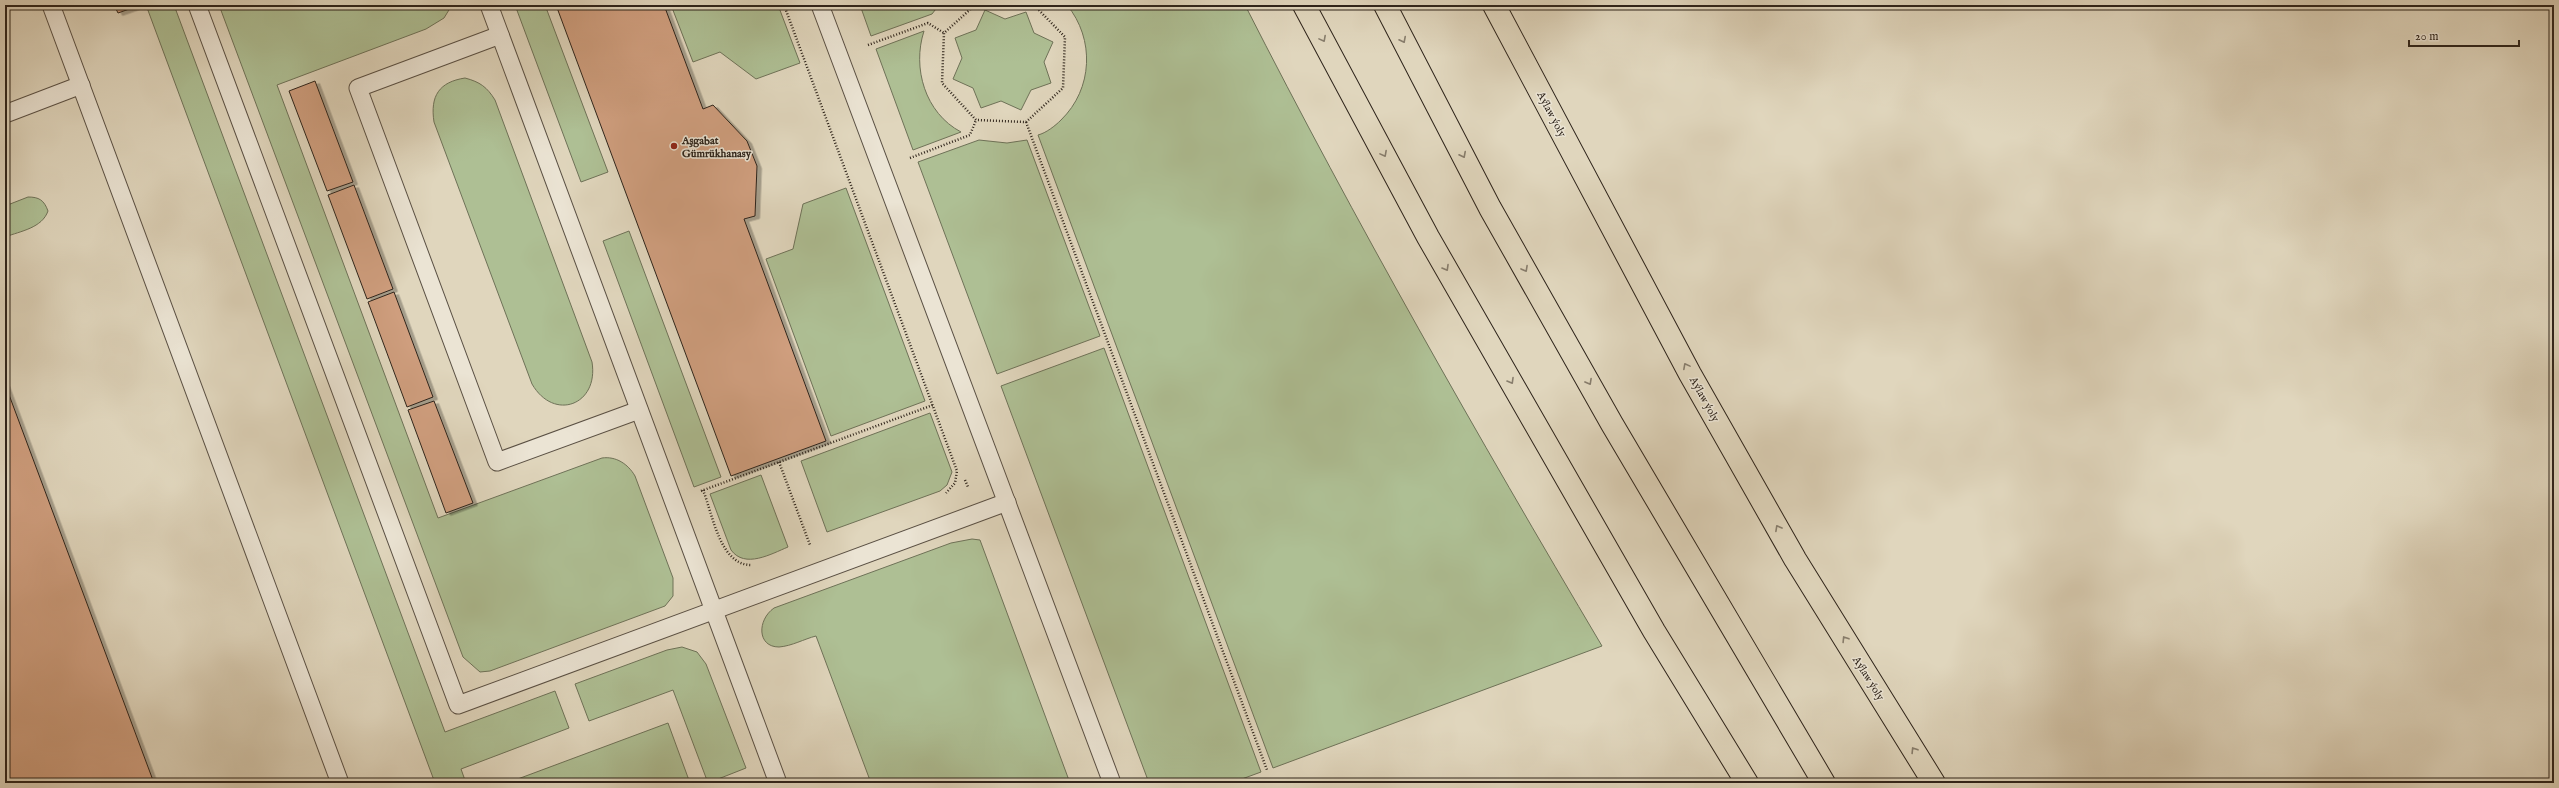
<svg xmlns="http://www.w3.org/2000/svg" width="2559" height="788" font-family="'IM FELL English',serif">
	<defs>
		<filter id="shadow"><feDropShadow dx="4.5" dy="2.5" stdDeviation="0" flood-color="#0004"/></filter>
	</defs>
	<rect width="100%" height="100%" fill="#e0d6bd"/>
	<filter id="stains"><feTurbulence type="fractalNoise" baseFrequency=".005" numOctaves="4"/><feColorMatrix values="0 0 0 0 .2 0 0 0 0 .09 0 0 0 0 .02 0 0 0 .5 -.17"/></filter>
	<radialGradient id="worn" r=".72"><stop offset=".6" stop-color="#630" stop-opacity="0"/><stop offset="1" stop-color="#630" stop-opacity=".3"/></radialGradient>
	<g fill="#aebf94" stroke="#6e7258">
		<path d="M146,5H174L445,732L555,691L569,728L461,769L466,783H435Z"/>
		<path d="M219,5H452L444,18L426,29L277,85L438,518L602,458C616,456 628,464 635,476L673,578V596L665,606L490,671L480,672L463,657Z"/>
		<path d="M515,5H545L608,172L581,182Z"/>
		<path d="M671,5H778L800,63L756,79L720,52L693,62Z"/>
		<path d="M860,5H939L932,14L871,36Z"/>
		<path d="M1067,5H1245C1356,223 1477,435 1602,646L1273,768L1038,135C1046,133 1055,126 1061,120C1093,89 1095,39 1067,5Z"/>
		<path d="M985,10L1005,19L1026,12L1034,33L1053,42L1044,62L1051,83L1031,90L1021,110L1001,101L981,108L973,88L953,79L962,58L955,38L976,30Z"/>
		<path d="M924,31C912,68 925,113 961,132L913,150L876,49Z"/>
		<path d="M465,78C480,82 487,87 495,100L592,362C599,405 554,422 532,384L434,122C430,96 439,82 465,78Z"/>
		<path d="M979,140L1007,143L1027,140L1100,336L997,374L918,162Z"/>
		<path d="M846,188L925,401L831,436L766,259L793,249L803,204Z"/>
		<path d="M28,197C39,197 44,200 48,211C42,228 21,231 5,237V206Z"/>
		<path d="M629,231L721,477L694,487L603,241Z"/>
		<path d="M1104,348L1261,772L1231,783H1149L1001,386Z"/>
		<path d="M930,413L952,472L947,485L940,491L827,532L801,461Z"/>
		<path d="M761,475L788,547C771,554 745,569 731,550L710,494Z"/>
		<path d="M972,539L980,540L1070,783H871L816,636C804,639 792,646 779,647C757,647 757,620 774,608L951,543Z"/>
		<path d="M682,647L697,652L706,664L746,768L708,783L673,690L589,721L575,684L667,650Z"/>
		<path d="M668,723L690,783H507Z"/>
	</g>
	<g fill="#cf9e7e" stroke="#2e241b" filter="url(#shadow)">
		<path d="M114,5H134L135,7L118,13Z"/>
		<path d="M556,5H664L703,109L713,105L747,141L757,166L755,216L744,219L826,441L731,476Z"/>
		<path d="M315,81L353,182L327,191L289,91Z"/>
		<path d="M354,185L393,289L367,299L328,195Z"/>
		<path d="M394,292L433,397L407,407L368,302Z"/>
		<path d="M5,384L154,783H5Z"/>
		<path d="M434,401L473,503L446,513L408,410Z"/>
	</g>
	<g fill="none" stroke-linecap="round" stroke-linejoin="round">
		<g stroke="#5a5044" stroke-width="19">
			<g id="lane">
				<path d="M51,5L340,783"/>
				<path d="M197,5L458,705L1007,502"/>
				<path d="M489,5L778,783"/>
				<path d="M820,5L1112,783"/>
				<path d="M500,35L358,88L497,462L639,410"/>
				<path d="M5,114L81,85"/>
			</g>
		</g>
		<g stroke="#2e241b" stroke-width="24">
			<path id="primary" d="M1304,5L1428,237L1654,631L1747,783"/>
		</g>
		<g stroke="#2e241b" stroke-width="24">
			<g id="highway">
				<path d="M1385,5L1490,208L1612,424L1824,783"/>
				<path d="M1494,5L1690,374L1795,559L1934,783"/>
			</g>
		</g>
		<g stroke="#2e241b" stroke-width="2.5" stroke-dasharray="1 2" stroke-linecap="butt">
			<path d="M784,5L957,471L955,483L946,493"/>
			<path d="M975,5L944,33L942,83L976,120L1026,122L1063,88L1065,37L1034,5"/>
			<path d="M868,45L928,23L944,33"/>
			<path d="M1026,122L1267,770"/>
			<path d="M910,158L970,135L976,120"/>
			<path d="M779,462L810,545"/>
			<path d="M965,480L968,487"/>
			<path d="M703,490C713,515 720,566 752,565"/>
			<path d="M701,491L933,405"/>
		</g>
		<use href="#lane" stroke="#ebe4d4" stroke-width="17"/>
		<use href="#primary" stroke="#e0d6bd" stroke-width="22"/>
		<use href="#highway" stroke="#e0d6bd" stroke-width="22"/>
	</g>
	<defs><path id="oneway-chevron" d="M-2-3.5L2.5 0L-2 3.5" fill="none" stroke-width="1.6" stroke-linecap="round" stroke-linejoin="round"/></defs>
	<g stroke="#877d6c">
		<use href="#oneway-chevron" transform="translate(1323 39) rotate(62)"/>
		<use href="#oneway-chevron" transform="translate(1403 40) rotate(63)"/>
		<use href="#oneway-chevron" transform="translate(1384 154) rotate(62)"/>
		<use href="#oneway-chevron" transform="translate(1463 155) rotate(63)"/>
		<use href="#oneway-chevron" transform="translate(1446 268) rotate(60)"/>
		<use href="#oneway-chevron" transform="translate(1525 269) rotate(61)"/>
		<use href="#oneway-chevron" transform="translate(1686 366) rotate(-118)"/>
		<use href="#oneway-chevron" transform="translate(1511 381) rotate(60)"/>
		<use href="#oneway-chevron" transform="translate(1589 382) rotate(61)"/>
		<use href="#oneway-chevron" transform="translate(1778 528) rotate(-119)"/>
		<use href="#oneway-chevron" transform="translate(1845 639) rotate(-122)"/>
		<use href="#oneway-chevron" transform="translate(1914 750) rotate(-122)"/>
	</g>
	<circle fill="#8f2418" stroke="#ebe4d4" stroke-width="1.5" cx="674" cy="146" r="4"/>
	<g text-anchor="middle" stroke-width="3" stroke-linejoin="round" paint-order="stroke">
		<g font-size="11" fill="#2e241b" stroke="#ebe4d4">
			<text transform="translate(1552 114) rotate(62)" y="4">Aýlaw ýoly</text>
			<text transform="translate(1705 399) rotate(61)" y="4">Aýlaw ýoly</text>
			<text transform="translate(1869 678) rotate(58)" y="4">Aýlaw ýoly</text>
		</g>
		<g font-size="11" font-weight="bold" fill="#2e241b" stroke="#ebe4d4" text-anchor="start">
			<text x="682" y="144">Aşgabat<tspan x="682" dy="13">Gümrükhanasy</tspan></text>
		</g>
	</g>
	<rect width="2559" height="788" fill="none" stroke="#e0d6bd" stroke-width="20"/>
	<rect x="6" y="6" width="2547" height="776" fill="none" stroke="#2e241b" stroke-width="2"/>
	<rect x="10" y="10" width="2539" height="768" fill="none" stroke="#2e241b"/>
	<path d="M2409 40v6h110v-6" fill="none" stroke="#2e241b" stroke-width="2"/>
	<text x="2415" y="40" font-size="12" fill="#2e241b" stroke="#ebe4d4" stroke-width="3" paint-order="stroke">20 m</text>
	<rect width="100%" height="100%" filter="url(#stains)"/>
	<rect width="100%" height="100%" fill="url(#worn)"/>
</svg>
